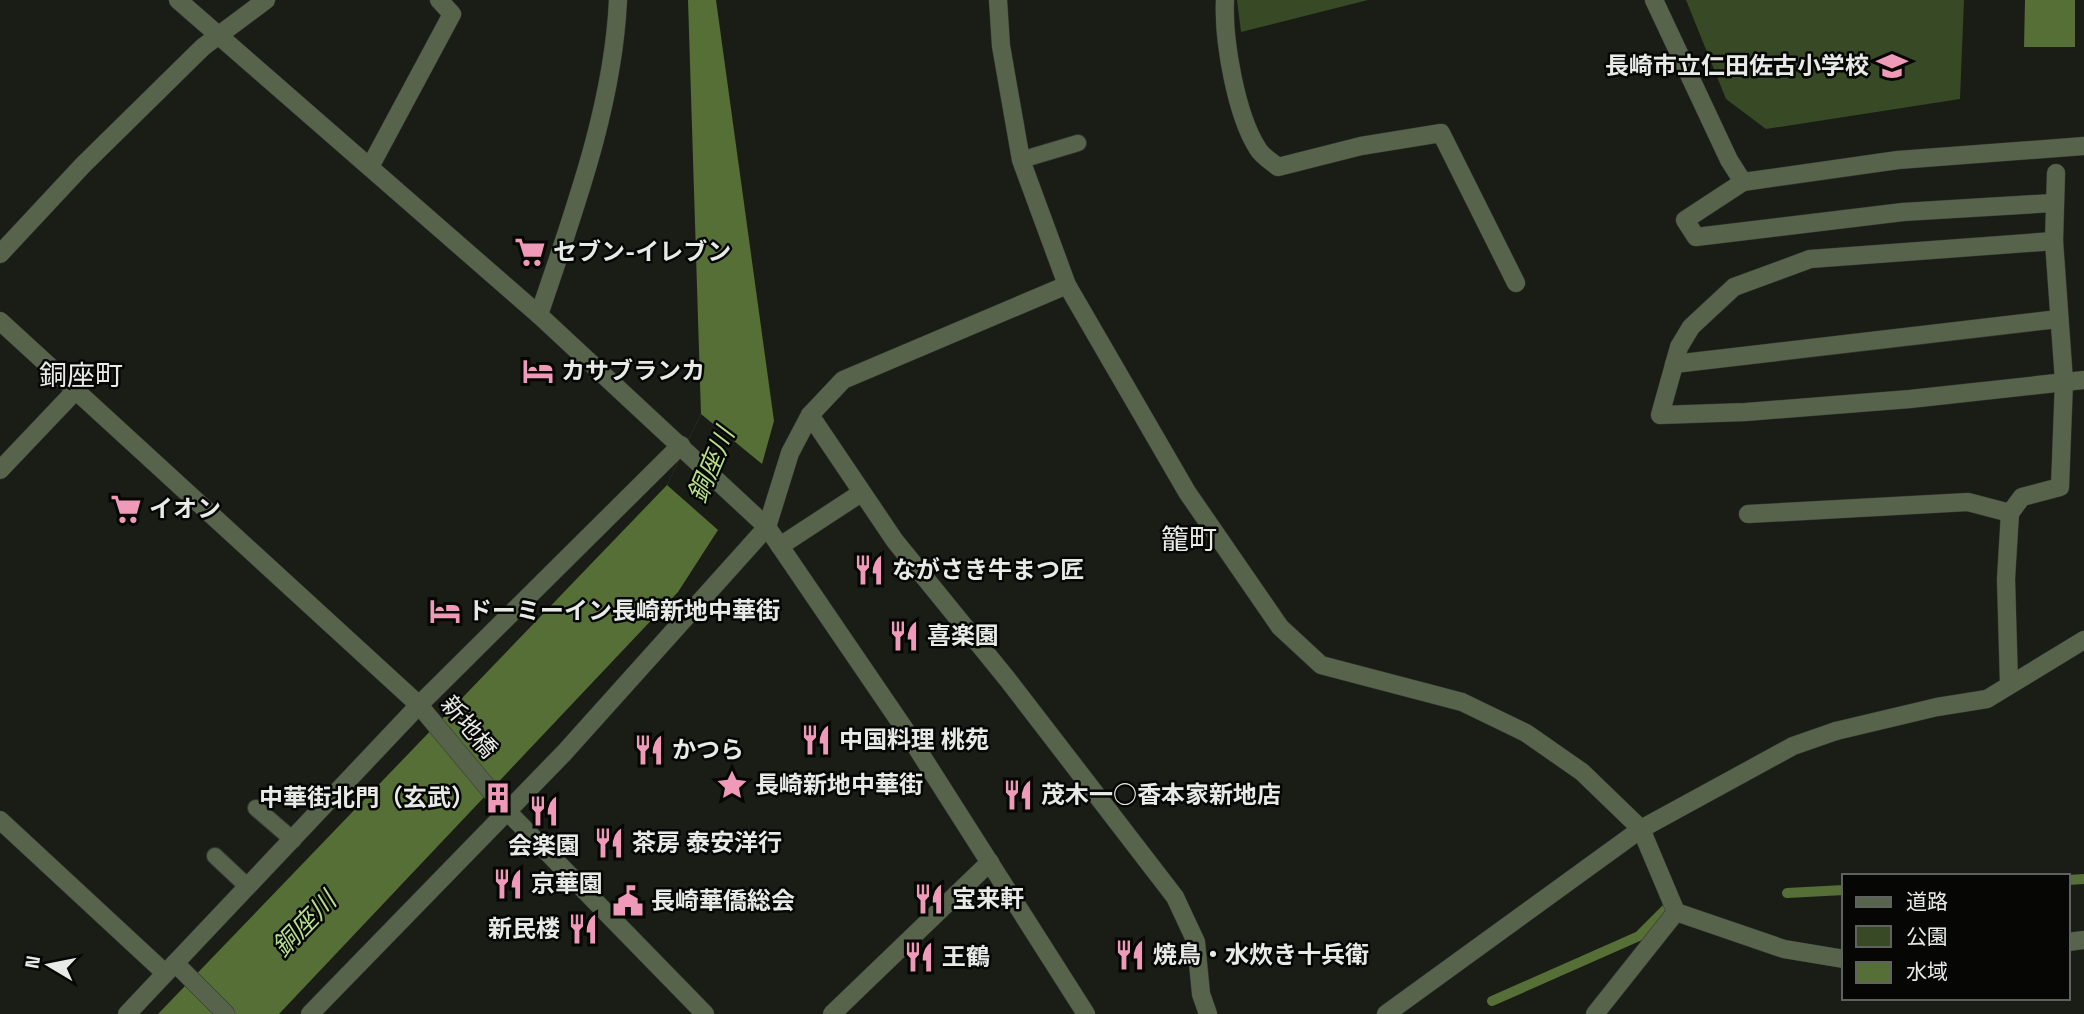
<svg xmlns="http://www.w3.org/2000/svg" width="2084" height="1014" font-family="'Space Grotesk','Noto Sans JP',sans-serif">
	<rect width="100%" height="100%" fill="#191d16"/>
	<g fill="#384925">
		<path d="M1237,0H1368L1241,32Z"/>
		<path d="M1686,0H1964L1960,99L1766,129L1726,99Z"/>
	</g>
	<g fill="#556f36">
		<path d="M688,0H716L774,421L762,464L743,461L718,530L678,592L279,1014H158L667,485L701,414Z"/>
		<path d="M2025,0H2075V47H2024Z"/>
	</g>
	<path fill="#191d16" d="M701,414L762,464L759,467L746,465L726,517L718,530L667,485Z"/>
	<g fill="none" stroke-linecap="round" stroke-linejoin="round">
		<g stroke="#556f36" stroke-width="10">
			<path d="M2068,880L2084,879"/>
			<path d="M1787,893L1844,890"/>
			<path d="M1492,1001L1639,936L1667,908"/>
		</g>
		<g stroke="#363a33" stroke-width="18">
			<g id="service">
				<path d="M1021,160L1078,143"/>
				<path d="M256,808L293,840"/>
				<path d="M215,856L248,887"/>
			</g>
		</g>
		<g stroke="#363a33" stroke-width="19">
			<g id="minor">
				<path d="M998,0L1001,46L1021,160L1067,285L1187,492L1280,627L1321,665L1462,702L1526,733L1582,772L1641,829L1676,912"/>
				<path d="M1225,0C1223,40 1236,115 1258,149C1262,156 1272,162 1278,167L1361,146L1441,133L1516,283"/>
				<path d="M1654,0L1729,160L1743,182"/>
				<path d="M371,165L452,14L439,0"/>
				<path d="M2053,203L1903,212L1696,237L1685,220L1743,182L1898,160L2084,146"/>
				<path d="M2054,241L1810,259L1734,287L1691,327L1679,347L1660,415L1746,412L1910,399L2084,380"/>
				<path d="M0,254L83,165L203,47L266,0"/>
				<path d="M539,315C573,213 613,108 618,0"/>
				<path d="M0,321L419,705L508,812L705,1014"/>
				<path d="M1674,364L2058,319"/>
				<path d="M810,415L895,541L1008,680L1175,897L1196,942L1201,994L1208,1014"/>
				<path d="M0,470L77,389"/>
				<path d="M1748,514L1968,502L2010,513L2022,497L2060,487L2064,381L2054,241L2056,173"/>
				<path d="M780,546L861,493"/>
				<path d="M2009,684L2006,579L2010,513"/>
				<path d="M1836,731L1937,707L1987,699L2084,640"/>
				<path d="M0,820L165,973"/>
				<path d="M1676,912L1784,949L1844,959"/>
				<path d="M2068,942L2084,940"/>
				<path d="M175,963L226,1014"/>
				<path d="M127,1014L419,705L681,445"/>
				<path d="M310,1014L564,753L767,527L790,453L810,415L843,380L1067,285"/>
				<path d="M832,1014L990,862"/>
				<path d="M1595,1014L1676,912"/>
			</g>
		</g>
		<g stroke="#363a33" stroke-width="19">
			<g id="tertiary">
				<path d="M178,0L539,315L767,527L906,731L1086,1014"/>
				<path d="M1386,1014L1641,829L1793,746L1836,731"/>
			</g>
		</g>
		<use href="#service" stroke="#57634b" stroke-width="16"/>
		<use href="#minor" stroke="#57634b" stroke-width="18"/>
		<use href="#tertiary" stroke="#57634b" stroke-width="18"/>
	</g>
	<defs>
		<g id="school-bare" transform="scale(2.415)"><path d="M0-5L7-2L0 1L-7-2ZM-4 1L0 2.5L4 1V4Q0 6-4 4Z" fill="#ef9ab8" stroke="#060705" stroke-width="2.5" paint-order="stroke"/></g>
		<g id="supermarket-bare" transform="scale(2.415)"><path d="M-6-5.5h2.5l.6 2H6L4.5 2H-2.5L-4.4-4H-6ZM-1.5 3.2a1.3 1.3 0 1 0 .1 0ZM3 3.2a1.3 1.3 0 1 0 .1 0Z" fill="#ef9ab8" stroke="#060705" stroke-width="2.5" paint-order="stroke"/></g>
		<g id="hotel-bare" transform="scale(2.415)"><path d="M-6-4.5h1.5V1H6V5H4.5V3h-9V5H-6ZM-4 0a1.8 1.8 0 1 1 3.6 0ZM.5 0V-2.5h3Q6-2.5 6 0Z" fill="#ef9ab8" stroke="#060705" stroke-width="2.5" paint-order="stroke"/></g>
		<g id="restaurant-bare" transform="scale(2.415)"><path d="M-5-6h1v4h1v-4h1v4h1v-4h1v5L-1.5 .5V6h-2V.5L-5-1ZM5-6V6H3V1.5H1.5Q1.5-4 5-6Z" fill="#ef9ab8" stroke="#060705" stroke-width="2.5" paint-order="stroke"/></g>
		<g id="sight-bare" transform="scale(2.415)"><path d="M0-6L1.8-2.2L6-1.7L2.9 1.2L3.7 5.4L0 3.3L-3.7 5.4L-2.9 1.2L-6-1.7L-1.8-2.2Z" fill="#ef9ab8" stroke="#060705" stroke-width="2.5" paint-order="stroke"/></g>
		<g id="building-bare" transform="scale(2.415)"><path d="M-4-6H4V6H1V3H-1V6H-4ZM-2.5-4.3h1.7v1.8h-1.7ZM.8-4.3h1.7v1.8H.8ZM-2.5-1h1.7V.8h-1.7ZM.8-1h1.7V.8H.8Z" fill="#ef9ab8" stroke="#060705" stroke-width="2.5" paint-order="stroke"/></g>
		<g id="civic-bare" transform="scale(2.415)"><path d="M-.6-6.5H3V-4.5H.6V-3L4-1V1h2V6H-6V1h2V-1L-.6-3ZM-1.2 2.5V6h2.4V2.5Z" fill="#ef9ab8" stroke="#060705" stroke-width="2.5" paint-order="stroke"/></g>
	</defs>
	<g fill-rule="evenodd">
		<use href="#school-bare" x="1892" y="66"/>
		<use href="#supermarket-bare" x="530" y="252"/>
		<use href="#hotel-bare" x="538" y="371"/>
		<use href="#supermarket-bare" x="126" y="509"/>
		<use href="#restaurant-bare" x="869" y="570"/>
		<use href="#hotel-bare" x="445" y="611"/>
		<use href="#restaurant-bare" x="904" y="636"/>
		<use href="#restaurant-bare" x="816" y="740"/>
		<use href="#restaurant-bare" x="649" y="750"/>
		<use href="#sight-bare" x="732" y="785"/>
		<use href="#restaurant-bare" x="1018" y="795"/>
		<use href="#building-bare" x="498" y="798"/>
		<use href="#restaurant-bare" x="544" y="811"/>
		<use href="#restaurant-bare" x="609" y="843"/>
		<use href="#restaurant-bare" x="508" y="884"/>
		<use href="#restaurant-bare" x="929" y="899"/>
		<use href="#civic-bare" x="628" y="901"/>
		<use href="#restaurant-bare" x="583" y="929"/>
		<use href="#restaurant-bare" x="1130" y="955"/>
		<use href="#restaurant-bare" x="919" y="957"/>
	</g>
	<g text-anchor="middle" stroke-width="5" stroke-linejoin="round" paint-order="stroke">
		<g font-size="24" font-weight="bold" fill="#e8eae6" stroke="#060705" text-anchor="start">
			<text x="1869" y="74" text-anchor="end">長崎市立仁田佐古小学校</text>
			<text x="553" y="260">セブン-イレブン</text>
			<text x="561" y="379">カサブランカ</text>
			<text x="149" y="517">イオン</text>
			<text x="892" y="578">ながさき牛まつ匠</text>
			<text x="468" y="619">ドーミーイン長崎新地中華街</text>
			<text x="927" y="644">喜楽園</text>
			<text x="839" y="748">中国料理 桃苑</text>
			<text x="672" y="758">かつら</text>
			<text x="755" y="793">長崎新地中華街</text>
			<text x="1041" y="803">茂木一○香本家新地店</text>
			<text x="475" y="806" text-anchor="end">中華街北門（玄武）</text>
			<text x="632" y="851">茶房 泰安洋行</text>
			<text x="544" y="854" text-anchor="middle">会楽園</text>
			<text x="531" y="892">京華園</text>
			<text x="952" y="907">宝来軒</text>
			<text x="651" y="909">長崎華僑総会</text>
			<text x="560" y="937" text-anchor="end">新民楼</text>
			<text x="1153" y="963">焼鳥・水炊き十兵衛</text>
			<text x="942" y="965">王鶴</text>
		</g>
		<g font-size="24" fill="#e8eae6" stroke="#060705">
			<text transform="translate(469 727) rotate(50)" y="8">新地橋</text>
		</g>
		<g font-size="26" font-style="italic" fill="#b6de89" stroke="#060705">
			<text transform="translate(711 465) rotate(-67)" y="9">銅座川</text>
			<text transform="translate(304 924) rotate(-46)" y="9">銅座川</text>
		</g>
		<g font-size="28" fill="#e8eae6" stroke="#060705">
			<text x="81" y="385">銅座町</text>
			<text x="1189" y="549">籠町</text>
		</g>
	</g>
	<rect x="1842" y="874" width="228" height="126" fill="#060705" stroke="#60625f" stroke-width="2"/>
	<rect x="1856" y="897" width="35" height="10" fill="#57634b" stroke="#60625f" stroke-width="2"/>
	<text x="1906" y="909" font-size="21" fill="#e8eae6">道路</text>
	<rect x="1856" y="926" width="35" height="21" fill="#384925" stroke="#60625f" stroke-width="2"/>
	<text x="1906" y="944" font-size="21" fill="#e8eae6">公園</text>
	<rect x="1856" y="962" width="35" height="21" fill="#556f36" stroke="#60625f" stroke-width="2"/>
	<text x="1906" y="979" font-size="21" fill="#e8eae6">水域</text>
	<g transform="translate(49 965) rotate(280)" stroke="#060705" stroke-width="5" paint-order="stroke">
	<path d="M0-5L12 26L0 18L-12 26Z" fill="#e8eae6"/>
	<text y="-10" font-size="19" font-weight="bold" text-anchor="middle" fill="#e8eae6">N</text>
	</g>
</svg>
